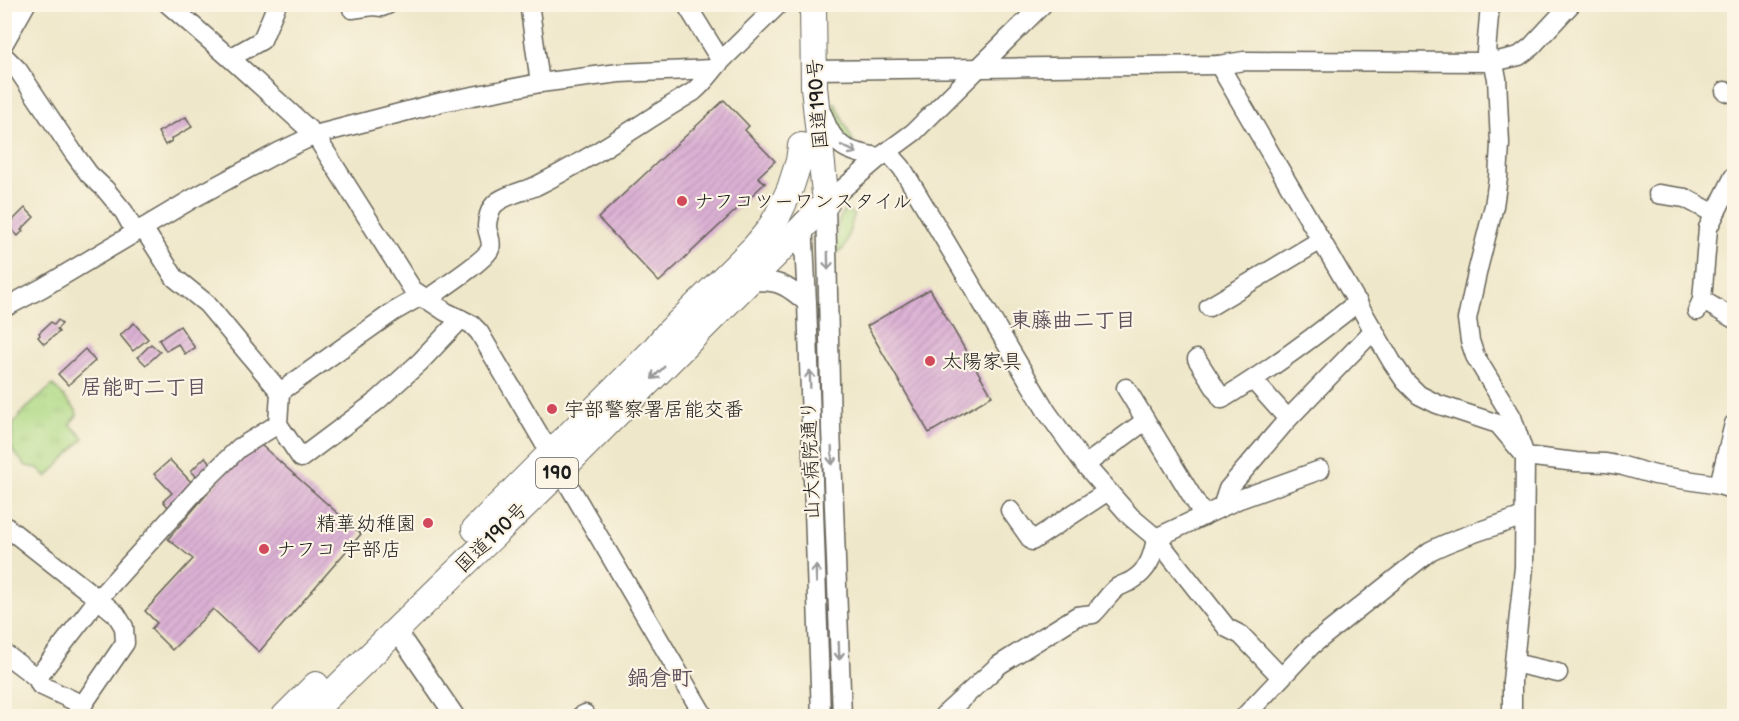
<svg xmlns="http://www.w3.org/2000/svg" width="1739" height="721" font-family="'Balsamiq Sans','Klee One',sans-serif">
	<defs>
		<pattern id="grass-tufts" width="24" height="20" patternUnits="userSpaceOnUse" patternTransform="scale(1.5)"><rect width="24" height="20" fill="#aed985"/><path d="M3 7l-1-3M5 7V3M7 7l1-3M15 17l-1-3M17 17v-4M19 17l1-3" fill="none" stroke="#95ba72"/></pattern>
		<pattern id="building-hatch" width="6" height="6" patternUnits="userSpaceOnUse" patternTransform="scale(1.5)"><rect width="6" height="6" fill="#dbb1d4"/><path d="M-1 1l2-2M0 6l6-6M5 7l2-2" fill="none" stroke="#bb98b5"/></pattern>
	</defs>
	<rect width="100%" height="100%" fill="#fcf5e5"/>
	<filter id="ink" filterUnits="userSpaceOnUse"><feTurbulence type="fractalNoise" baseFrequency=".0167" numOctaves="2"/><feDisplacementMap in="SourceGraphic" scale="12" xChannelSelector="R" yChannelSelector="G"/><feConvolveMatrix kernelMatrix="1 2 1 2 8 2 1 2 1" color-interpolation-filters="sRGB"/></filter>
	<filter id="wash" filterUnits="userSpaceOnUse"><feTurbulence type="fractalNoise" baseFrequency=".008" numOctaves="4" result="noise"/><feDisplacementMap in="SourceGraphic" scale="24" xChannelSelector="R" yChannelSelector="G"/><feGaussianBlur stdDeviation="1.35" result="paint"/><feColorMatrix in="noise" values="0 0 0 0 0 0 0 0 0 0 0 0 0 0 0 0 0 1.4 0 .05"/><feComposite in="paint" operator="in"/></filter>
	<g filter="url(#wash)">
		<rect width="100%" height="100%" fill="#efe7c9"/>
		<g fill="url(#grass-tufts)" stroke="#657a50" stroke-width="1.5">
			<path d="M833,103H835L854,143L852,146L837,125Z"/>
			<path d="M845,209L854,215L845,247L841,251L835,252C835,235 836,223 845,209Z"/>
			<path d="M53,385L76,410L77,415L70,424L84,438L47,477L38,468L26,466L12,450L13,424L20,416L19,415Z"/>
		</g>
		<g id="blocks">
			<g fill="url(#building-hatch)">
				<path d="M724,100L749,126L745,130L775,161L758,177L765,183L659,282L598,218Z"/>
				<path d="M186,117L192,127L171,139L172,141L165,145L158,132Z"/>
				<path d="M25,208L34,217L21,230L23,231L18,236L8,225Z"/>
				<path d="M930,289L992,396L929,433L867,326Z"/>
				<path d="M58,320L62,324L57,329L59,332L44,344L38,337L40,335L39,333L51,322L54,325Z"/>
				<path d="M134,323L148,339L133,351L120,335Z"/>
				<path d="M180,326L195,348L185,354L178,344L166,351L159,340Z"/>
				<path d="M151,344L160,352L146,365L138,357Z"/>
				<path d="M85,349L95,361L68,385L58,374Z"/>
				<path d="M261,445L361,534L259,652L213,609L172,650L151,629L157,623L145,611L193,559L168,539L239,457Z"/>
				<path d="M205,457L211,464L197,477L191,471Z"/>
				<path d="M170,460L193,484L168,507L163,501L172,493L154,474Z"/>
			</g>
		</g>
	</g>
	<g filter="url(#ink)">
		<use href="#blocks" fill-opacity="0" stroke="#666359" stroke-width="1.5"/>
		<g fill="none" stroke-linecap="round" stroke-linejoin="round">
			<g stroke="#666359" stroke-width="21">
				<g id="minor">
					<path d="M168,4L230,58L315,135L413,290L446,312L471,324L479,332L704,716"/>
					<path d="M528,4L530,10L540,83"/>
					<path d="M686,4L721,61"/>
					<path d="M1490,4L1486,52L1493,62L1497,78L1500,144L1498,178L1494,206L1478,269L1467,319L1470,341L1475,356L1512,417L1525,456L1524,567L1512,681V716"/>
					<path d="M352,9L373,6L382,7L389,4"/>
					<path d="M4,43L26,4"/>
					<path d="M4,56L18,70L73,152L89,174L105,189L124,212L135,232"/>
					<path d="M230,58L262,40L277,4"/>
					<path d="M1219,65L1392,362L1405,381L1419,395L1437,404L1498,424L1525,456L1576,462L1606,463L1623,466L1655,475L1719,485L1734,490"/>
					<path d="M814,70L1219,65L1244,61L1493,62L1519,56L1531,47L1571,4"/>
					<path d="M1725,91L1734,94"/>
					<path d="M823,115C834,148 847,152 880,157"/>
					<path d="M888,152L902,168L1047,412L1085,465L1131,517L1156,538L1227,628L1241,635L1281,677"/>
					<path d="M1658,194L1685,198L1715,214"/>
					<path d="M803,221L807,303L821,716"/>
					<path d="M143,228L175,278L207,304L280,392L278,424L301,458L377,401L420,362L461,319"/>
					<path d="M749,282C777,279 787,285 807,303"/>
					<path d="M426,300C438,291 486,260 490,249C493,241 487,233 487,226C487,220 490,209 494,205C501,196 525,191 536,186C591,159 641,123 693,92C705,82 711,72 721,61L779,4"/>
					<path d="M1702,300L1734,319"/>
					<path d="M1209,307L1321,240"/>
					<path d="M4,308L42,288L192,199L279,152L315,135L442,102L540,83L619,73L713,69"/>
					<path d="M1697,311L1702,300L1708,228L1734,176"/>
					<path d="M1197,359L1222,399C1270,370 1314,337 1358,302"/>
					<path d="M1253,380L1288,419"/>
					<path d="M1126,388L1204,516"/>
					<path d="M280,392L393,312L421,296"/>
					<path d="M1085,465L1145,421"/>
					<path d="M1719,485L1734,424"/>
					<path d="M1222,507L1228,489L1288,419L1374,330"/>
					<path d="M1010,510L1032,541L1108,491"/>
					<path d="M4,525L98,599L116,614L124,627L125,643L75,716"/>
					<path d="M396,630L455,716"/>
					<path d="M4,653L37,678L40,685L83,705"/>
					<path d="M1514,663L1558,673"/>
					<path d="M37,678L98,599L199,487L239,448L278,424"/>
					<path d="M581,716L585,714L586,716"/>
					<path d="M842,716L831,428L826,203L880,157L914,132L1043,4"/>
					<path d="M943,716L999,665L1077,616L1093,614C1101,607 1110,592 1118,587C1122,585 1127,583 1131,581C1148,571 1153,557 1156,538L1237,500L1320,470"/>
					<path d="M1245,716L1311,646L1430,551C1459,536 1492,528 1523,516"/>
				</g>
			</g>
			<g stroke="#666359" stroke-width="28">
				<g id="highway">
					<path d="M475,529L652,352L668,333L755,247L769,230L778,215L790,189L799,161L801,146"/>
					<path d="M285,716L316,685"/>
					<path d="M308,716L560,471L803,227L826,203L814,87L813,4"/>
				</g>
			</g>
			<use href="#minor" stroke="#fff" stroke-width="18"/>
			<use href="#highway" stroke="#fff" stroke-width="26"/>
		</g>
		<defs><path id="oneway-shaft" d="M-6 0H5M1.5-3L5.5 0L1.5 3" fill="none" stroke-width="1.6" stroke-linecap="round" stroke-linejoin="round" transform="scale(1.5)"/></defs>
		<g stroke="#999">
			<use href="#oneway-shaft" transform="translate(849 149) rotate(26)"/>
			<use href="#oneway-shaft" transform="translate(828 261) rotate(89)"/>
			<use href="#oneway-shaft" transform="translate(658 373) rotate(135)"/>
			<use href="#oneway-shaft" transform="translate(810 379) rotate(-92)"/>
			<use href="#oneway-shaft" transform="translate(832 456) rotate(88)"/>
			<use href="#oneway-shaft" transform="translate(816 574) rotate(-92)"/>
			<use href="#oneway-shaft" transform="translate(839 651) rotate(88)"/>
		</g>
	</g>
	<g fill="#d1495b" stroke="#fcf5e5" stroke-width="2">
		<circle cx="682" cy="201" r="6"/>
		<circle cx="930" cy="361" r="6"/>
		<circle cx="552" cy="409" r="6"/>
		<circle cx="428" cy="523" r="6"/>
		<circle cx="264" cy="549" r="6"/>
	</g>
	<g text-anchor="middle" stroke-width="4.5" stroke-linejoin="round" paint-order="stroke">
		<rect fill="#fcf5e5" stroke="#5f5d58" stroke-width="1.5" x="536" y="458" width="42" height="30" rx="4.5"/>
		<g font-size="18" font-weight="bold" fill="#1c1c1c">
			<text x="557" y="479">190</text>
		</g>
		<g font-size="20" fill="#1c1c1c" stroke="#fcf5e5">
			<text transform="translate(817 104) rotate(-94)" y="7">国道190号</text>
			<text transform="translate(810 460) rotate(-92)" y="7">山大病院通り</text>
			<text transform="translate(491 537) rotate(-44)" y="7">国道190号</text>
		</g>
		<g font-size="20" fill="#1c1c1c" stroke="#fcf5e5" text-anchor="start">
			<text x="694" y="208">ナフコツーワンスタイル</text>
			<text x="942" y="368">太陽家具</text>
			<text x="564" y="416">宇部警察署居能交番</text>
			<text x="416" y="530" text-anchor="end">精華幼稚園</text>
			<text x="276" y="556">ナフコ 宇部店</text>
		</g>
		<g font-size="21" font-weight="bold" fill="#5f505c" stroke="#fcf5e5">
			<text x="1073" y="327">東藤曲二丁目</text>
			<text x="144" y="394">居能町二丁目</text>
		</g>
		<g font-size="22" font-weight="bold" fill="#5f505c" stroke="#fcf5e5">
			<text x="660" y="685">鍋倉町</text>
		</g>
	</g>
	<rect width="1739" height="721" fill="none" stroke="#fcf5e5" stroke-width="24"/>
</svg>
